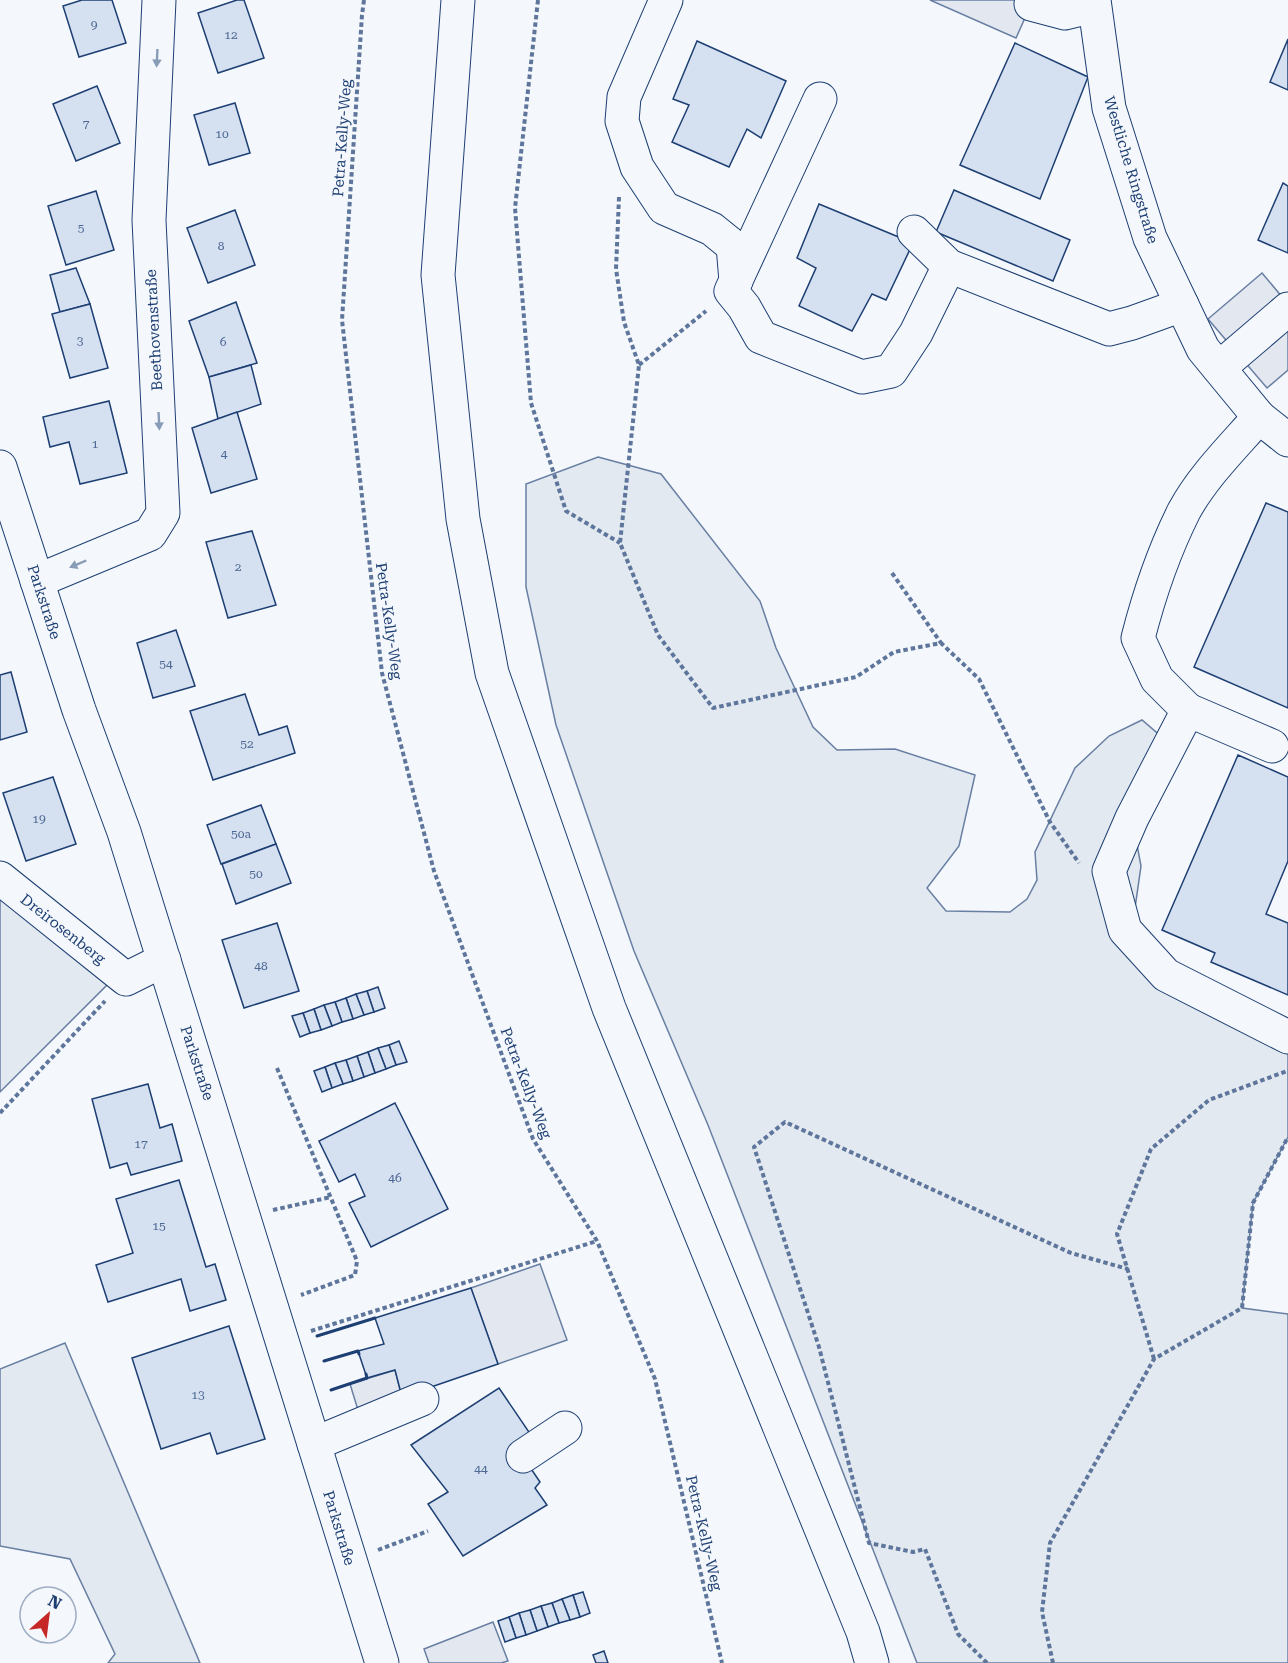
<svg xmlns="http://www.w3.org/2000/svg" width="1288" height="1663" font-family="'Roboto Serif',serif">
	<rect width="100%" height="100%" fill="#f4f7fb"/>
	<g fill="#e3e9f0" stroke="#687fa3" stroke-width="1.5">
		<path d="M598,457L661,474L760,601L776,648L813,727L837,750L895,749L975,775L959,846L927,888L946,911L1010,912L1027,899L1037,880L1035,852L1075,768L1109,736L1142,720L1170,744L1132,818L1141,866L1131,936L1288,1037V1137L1253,1203L1242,1308L1288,1314V1663H917L708,1125L634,951L556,725L526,587V484Z"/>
		<path d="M0,896L107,985L0,1092Z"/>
		<path d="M65,1343L200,1663H108L115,1654L70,1559L0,1546V1369Z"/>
	</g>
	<g fill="#e3e8f0" stroke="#687fa3" stroke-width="1.5">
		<path d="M930,0H1033L1016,38Z"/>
		<path d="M1262,273L1288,304V370L1267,388L1208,319Z"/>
		<path d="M540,1264L567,1340L498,1364L471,1288Z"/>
		<path d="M395,1370L402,1397L358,1410L350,1384Z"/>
		<path d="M493,1622L508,1661L501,1663H429L424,1649Z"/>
	</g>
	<g fill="#d5e0f0" stroke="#1d3f73" stroke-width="1.5">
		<path d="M82,0H112L126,43L79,57L63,6Z"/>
		<path d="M237,0H244L264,58L218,73L198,13Z"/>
		<path d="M1288,39V90L1270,82Z"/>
		<path d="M697,41L786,81L761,138L747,129L729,167L672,142L689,105L673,99Z"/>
		<path d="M1015,43L1088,77L1040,199L960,165Z"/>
		<path d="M97,86L120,143L76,161L53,104Z"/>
		<path d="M235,103L250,153L209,165L194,115Z"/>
		<path d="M1283,183L1288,186V253L1258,240Z"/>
		<path d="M954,190L1070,240L1053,281L936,232Z"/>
		<path d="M96,191L114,250L66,265L48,206Z"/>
		<path d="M819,204L913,243L886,300L872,294L852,331L799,306L816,268L797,258Z"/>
		<path d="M235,210L255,265L208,283L187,228Z"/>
		<path d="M76,268L90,304L60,312L50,275Z"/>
		<path d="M236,302L257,363L209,377L189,321Z"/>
		<path d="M90,304L108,368L70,378L52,314Z"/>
		<path d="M251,365L261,404L218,419L209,377Z"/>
		<path d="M109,401L127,473L80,484L69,442L50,447L43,417Z"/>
		<path d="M237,412L257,479L211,493L192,428Z"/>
		<path d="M1266,503L1288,512V708L1194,667Z"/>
		<path d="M252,531L276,605L228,618L206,542Z"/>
		<path d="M176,630L195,686L153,698L137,643Z"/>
		<path d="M11,672L27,732L0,740V675Z"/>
		<path d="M245,694L259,735L287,726L295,753L213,780L190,711Z"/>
		<path d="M1238,755L1288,777V861L1266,914L1288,923V995L1211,962L1215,953L1162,930Z"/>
		<path d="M53,777L76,844L26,861L3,793Z"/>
		<path d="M261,805L276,844L221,864L207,825Z"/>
		<path d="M276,844L291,883L236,904L222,864Z"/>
		<path d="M277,923L299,991L244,1008L222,940Z"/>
		<path d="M378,987L385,1008L374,1012L367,991Z"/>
		<path d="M367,991L374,1012L364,1015L356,994Z"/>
		<path d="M356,994L364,1015L353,1019L346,998Z"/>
		<path d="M346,998L353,1019L342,1022L335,1002Z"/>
		<path d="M335,1002L342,1022L332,1026L324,1005Z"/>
		<path d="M324,1005L332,1026L321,1030L314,1009Z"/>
		<path d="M314,1009L321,1030L310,1033L303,1013Z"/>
		<path d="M303,1013L310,1033L300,1037L292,1016Z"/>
		<path d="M399,1041L407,1062L396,1065L389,1045Z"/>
		<path d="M389,1045L396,1065L386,1069L378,1048Z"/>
		<path d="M378,1048L386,1069L375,1073L368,1052Z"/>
		<path d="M368,1052L375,1073L364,1077L357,1056Z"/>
		<path d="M357,1056L364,1077L353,1081L346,1060Z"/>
		<path d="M346,1060L353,1081L343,1084L335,1063Z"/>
		<path d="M335,1063L343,1084L332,1088L325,1067Z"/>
		<path d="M325,1067L332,1088L322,1092L314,1071Z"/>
		<path d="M148,1084L160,1128L172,1124L182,1161L131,1175L127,1163L110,1168L92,1099Z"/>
		<path d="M395,1103L448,1209L371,1247L349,1203L365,1196L355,1174L339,1182L319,1141Z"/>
		<path d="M179,1180L206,1267L215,1264L226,1300L190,1311L181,1279L108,1302L96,1265L133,1253L116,1199Z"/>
		<path d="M471,1288L498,1364L402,1397L395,1370L367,1378L358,1351L384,1344L375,1318Z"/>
		<path d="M229,1326L265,1439L217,1454L210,1433L161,1449L132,1358Z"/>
		<path d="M499,1388L533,1438L517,1448L540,1482L535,1488L547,1505L463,1556L428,1504L448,1492L411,1445Z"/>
		<path d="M583,1592L590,1613L580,1617L573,1595Z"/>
		<path d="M573,1595L580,1617L570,1620L562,1599Z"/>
		<path d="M562,1599L570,1620L559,1623L552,1603Z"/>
		<path d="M552,1603L559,1623L548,1627L541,1606Z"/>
		<path d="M541,1606L548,1627L537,1631L530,1610Z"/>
		<path d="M530,1610L537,1631L526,1635L519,1613Z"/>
		<path d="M519,1613L526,1635L516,1638L509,1617Z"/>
		<path d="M509,1617L516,1638L505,1642L498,1621Z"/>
		<path d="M604,1651L608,1663H596L593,1655Z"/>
	</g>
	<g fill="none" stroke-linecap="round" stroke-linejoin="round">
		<g stroke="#1d3f73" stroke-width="35">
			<g id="minor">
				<path d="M666,0L624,97L622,121L637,167L664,208L712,229L733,246L736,281"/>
				<path d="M1094,0L1109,108L1150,238L1203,349L1259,417L1288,440"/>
				<path d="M1031,4L1065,13L1094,6"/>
				<path d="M820,99L731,291L744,307L761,337L862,377L891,371L916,333L949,266"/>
				<path d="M914,232L949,266L1109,329L1132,323L1182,305"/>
				<path d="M1219,368L1288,309"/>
				<path d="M0,467L79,710L124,832L382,1663"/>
				<path d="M37,581L150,534L163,513L149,220L159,0"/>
				<path d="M1188,710L1157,679L1138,638C1149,595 1164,551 1184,511C1203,476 1233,447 1259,417"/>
				<path d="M1272,746L1188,710L1132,818L1109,871L1125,930L1166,975L1288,1037"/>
				<path d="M0,878L126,979L164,960"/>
				<path d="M314,1444L422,1399"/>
				<path d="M523,1456L565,1428"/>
			</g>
		</g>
		<g stroke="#1d3f73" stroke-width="35">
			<path id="major" d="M458,0L438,275L463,519L492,673L609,1008L863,1632L872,1663"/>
		</g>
		<g stroke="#5e769c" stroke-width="4" stroke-dasharray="4.5 3" stroke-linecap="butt">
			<path d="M364,0L362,15L342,320L382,673L434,871L533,1139L597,1241L655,1379L722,1663"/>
			<path d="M538,0L515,208L531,403L566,511L620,543"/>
			<path d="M619,197L616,269L624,322L639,365L620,543L658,635L713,708L856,677L894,652L941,643L979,679L1050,822L1079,863"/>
			<path d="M639,365L706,311"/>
			<path d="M892,573L941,643"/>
			<path d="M277,1068L357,1261L355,1275L301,1295"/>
			<path d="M0,1113L105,1001"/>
			<path d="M273,1210L331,1197"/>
			<path d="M311,1331L597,1241"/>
			<path d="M1154,1359L1117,1234L1151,1149L1209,1100L1287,1071"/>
			<path d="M378,1550L428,1531"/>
			<path d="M987,1663L958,1634L925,1549L913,1552L869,1543L819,1347L754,1147L785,1122L1071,1253L1128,1269"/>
			<path d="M1053,1663L1042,1612L1050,1543L1154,1359L1242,1308L1253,1203L1288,1137"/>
		</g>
		<use href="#minor" stroke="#f4f7fb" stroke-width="33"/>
		<use href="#major" stroke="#f4f7fb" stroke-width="33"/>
		<g stroke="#1d3f73" stroke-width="3">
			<path d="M317,1336L375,1318"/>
			<path d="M324,1361L358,1351L359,1354"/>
			<path d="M331,1390L367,1378L366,1374"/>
		</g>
	</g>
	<defs><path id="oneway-solid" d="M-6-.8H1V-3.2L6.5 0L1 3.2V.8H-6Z" transform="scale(1.5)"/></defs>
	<g fill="#889bb7">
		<use href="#oneway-solid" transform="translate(157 58) rotate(93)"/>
		<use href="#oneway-solid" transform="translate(159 421) rotate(87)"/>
		<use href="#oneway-solid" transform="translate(78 564) rotate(157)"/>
	</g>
	<g text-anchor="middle" stroke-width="4.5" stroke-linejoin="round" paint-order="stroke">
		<g font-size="12" fill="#4b6792">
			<text x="94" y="29">9</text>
			<text x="231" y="39">12</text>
			<text x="86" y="128">7</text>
			<text x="222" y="138">10</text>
			<text x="81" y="232">5</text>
			<text x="221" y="250">8</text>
			<text x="80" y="345">3</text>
			<text x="223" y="346">6</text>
			<text x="95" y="448">1</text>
			<text x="224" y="458">4</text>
			<text x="238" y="571">2</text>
			<text x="166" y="668">54</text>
			<text x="247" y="748">52</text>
			<text x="39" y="823">19</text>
			<text x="241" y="838">50a</text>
			<text x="256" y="878">50</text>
			<text x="261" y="970">48</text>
			<text x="141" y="1148">17</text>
			<text x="395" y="1182">46</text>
			<text x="159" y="1230">15</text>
			<text x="198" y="1399">13</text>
			<text x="481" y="1473">44</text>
		</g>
		<g font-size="15" fill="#1d3f73" stroke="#f4f7fb">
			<text transform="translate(342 138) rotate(-86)" y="5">Petra-Kelly-Weg</text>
			<text transform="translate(1131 170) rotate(73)" y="5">Westliche Ringstraße</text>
			<text transform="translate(154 330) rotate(-93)" y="5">Beethovenstraße</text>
			<text transform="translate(44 602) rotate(72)" y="5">Parkstraße</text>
			<text transform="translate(389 621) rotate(82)" y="5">Petra-Kelly-Weg</text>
			<text transform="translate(63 929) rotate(38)" y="5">Dreirosenberg</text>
			<text transform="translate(197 1063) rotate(72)" y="5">Parkstraße</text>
			<text transform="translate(526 1083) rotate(69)" y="5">Petra-Kelly-Weg</text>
			<text transform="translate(339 1528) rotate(73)" y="5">Parkstraße</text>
			<text transform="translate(704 1533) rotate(77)" y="5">Petra-Kelly-Weg</text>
		</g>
	</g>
	<g transform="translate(48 1615) rotate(28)"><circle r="28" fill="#f4f7fb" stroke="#9eadc5" stroke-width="1.5"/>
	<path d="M0-4.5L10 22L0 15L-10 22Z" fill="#c62828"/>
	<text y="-9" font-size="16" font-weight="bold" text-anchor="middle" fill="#1d3f73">N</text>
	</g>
</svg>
